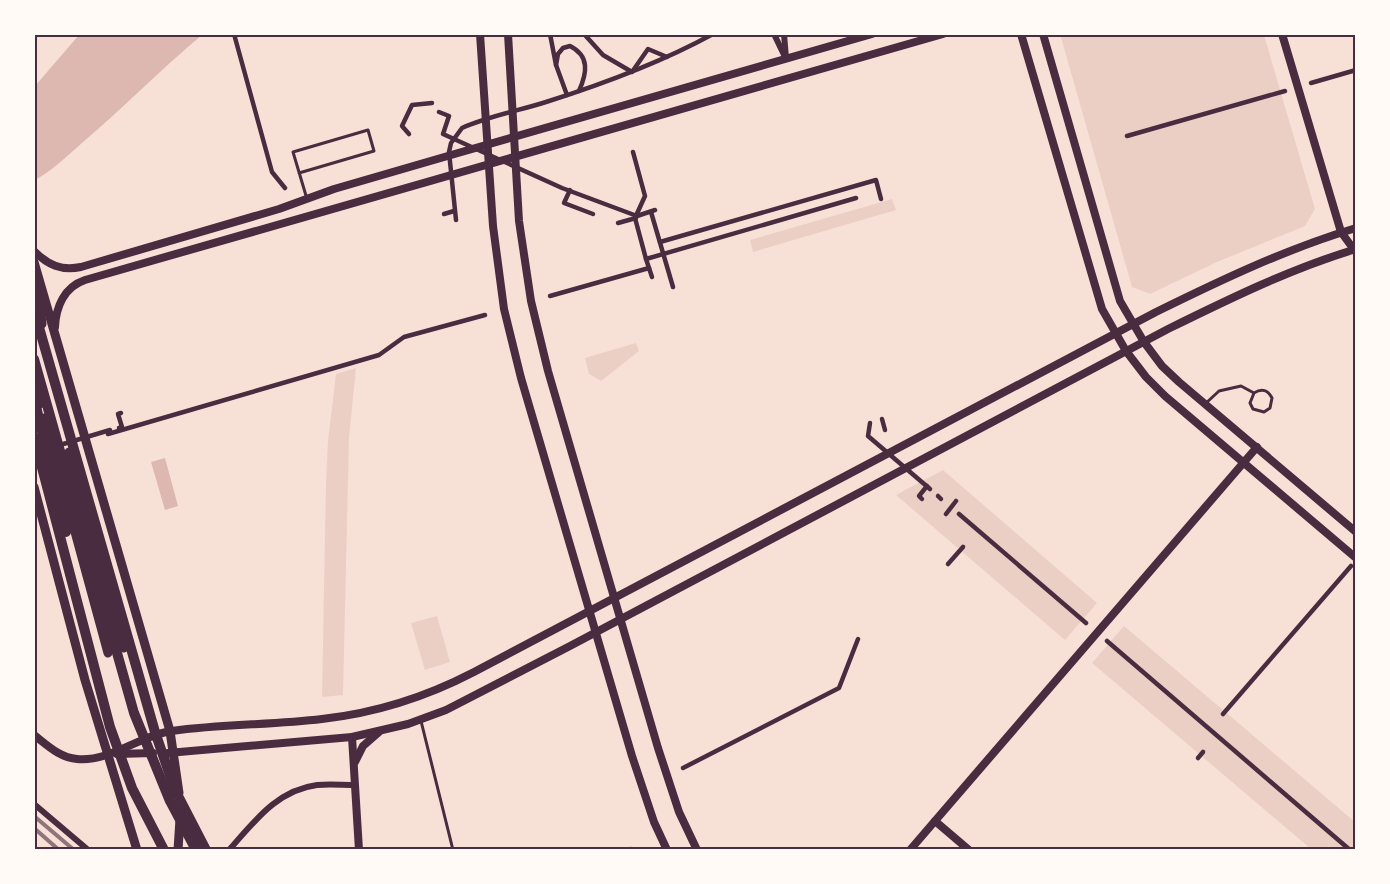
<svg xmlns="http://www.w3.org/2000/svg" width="1390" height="884" font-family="Manrope,sans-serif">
	<rect width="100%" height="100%" fill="#f7e1d7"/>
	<g fill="#ebcfc5">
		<path d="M1060,34L1264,35L1315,209L1305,226L1217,262L1150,294L1132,287Z"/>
		<path d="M892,199L896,210L753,252L750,240Z"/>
		<path d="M636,343L639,351L601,381L589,374L585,358Z"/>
		<path d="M356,368L349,438L343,695L322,697L326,481L328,441L336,374Z"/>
		<path d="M943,470L1097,603L1065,640L896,495Z"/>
		<path d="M437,616L450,662L425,670L411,623Z"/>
		<path d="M1124,626L1355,822V849H1333L1329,846L1326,849H1311L1092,663Z"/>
	</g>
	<g fill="#dcb8b0">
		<path d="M79,35H202C161,69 123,108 82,143C67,156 52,171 35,180V86Z"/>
		<path d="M165,458L178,506L165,510L151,462Z"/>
	</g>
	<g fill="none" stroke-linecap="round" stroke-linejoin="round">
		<g stroke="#4a2c40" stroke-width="3">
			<path d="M299,173L374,151L368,130L293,152L307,199"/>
			<path d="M1205,404L1219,391L1241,386L1254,393C1262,388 1268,390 1272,398L1270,408L1264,412L1253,409L1250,403L1254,393"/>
			<path d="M421,721L453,850"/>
		</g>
		<g stroke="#4a2c40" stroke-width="4.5">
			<path d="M234,34L272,172L285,188"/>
			<path d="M550,34L556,65L567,95"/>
			<path d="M584,34L603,55L632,72L648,49L667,57"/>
			<path d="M556,65L558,54L563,48L570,46C590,56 587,73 579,91"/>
			<path d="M1311,83L1356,70"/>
			<path d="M439,112L449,116L443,134L562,188L637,216L655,210"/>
			<path d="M409,134L402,126L412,105L432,103"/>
			<path d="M1127,136L1285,91"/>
			<path d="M633,152L645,196L635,218L646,259"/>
			<path d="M570,190L564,203L593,214"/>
			<path d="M651,212L673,287"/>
			<path d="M444,214L454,211"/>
			<path d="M456,220L449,152L451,143L462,128C488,116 518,111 546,102C603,84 660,63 713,34"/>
			<path d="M618,223L636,218"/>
			<path d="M660,242L876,180L881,199"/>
			<path d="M649,268L646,259L856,198"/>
			<path d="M550,296L649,268L652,277"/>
			<path d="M882,419L885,430"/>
			<path d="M870,423L868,436L930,489"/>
			<path d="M119,428L122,427L118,414L121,413"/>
			<path d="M108,434L379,355L404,337L485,315"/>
			<path d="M60,445L110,430"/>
			<path d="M938,496L941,499"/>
			<path d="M922,499L919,496L927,486"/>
			<path d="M946,514L956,501"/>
			<path d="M959,514L1086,623"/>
			<path d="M948,564L963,547"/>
			<path d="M1107,641L1350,850"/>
			<path d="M1223,714L1351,566"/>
			<path d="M1198,758L1203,752"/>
			<path d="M683,768L839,688L858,639"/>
			<path d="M631,849V850"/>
		</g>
		<g stroke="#4a2c40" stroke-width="6">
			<path d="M774,34L786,59"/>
			<path d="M784,34L786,58"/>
			<path d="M34,804L87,849"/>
			<path d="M229,850C254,822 277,790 317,785C329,784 342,785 355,785"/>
		</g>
		<g stroke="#4a2c40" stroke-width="8">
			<path d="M480,34L493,226L504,309L521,378L632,756L654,822L667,850"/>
			<path d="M508,34L519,221L531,301L548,371L658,748L679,812L697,850"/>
			<path d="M1021,34L1102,309L1126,351L1146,377L1165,396L1356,558"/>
			<path d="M1043,34L1120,301L1144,342L1162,366L1179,382L1356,532"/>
			<path d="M1282,34L1341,232L1355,251"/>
			<path d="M34,251C48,265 61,271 81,267L279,209L334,189L458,153L872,34"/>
			<path d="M55,327C56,307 64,287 85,280L943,34"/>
			<path d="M34,735C47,745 60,758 77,759C111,762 140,735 172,731C222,724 273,725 322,719C376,713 426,697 474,672L1156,312C1221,280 1286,249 1356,228"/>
			<path d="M352,737L359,850"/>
			<path d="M168,753L352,737L408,724L446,710L570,646L1168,329C1229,299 1290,269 1356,249"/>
			<path d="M117,754L153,753"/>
			<path d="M355,762L363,746L379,732"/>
			<path d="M935,821L969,850"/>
			<path d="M910,850L1257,447"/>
		</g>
		<g stroke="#4a2c40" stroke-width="9">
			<path d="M34,262L170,731L179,793"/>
			<path d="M38,290L42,324"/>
			<path d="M34,384L40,404"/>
			<path d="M44,418L108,653"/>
			<path d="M69,452L124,648"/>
			<path d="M34,487L85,680L137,850"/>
			<path d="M178,850L180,819"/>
		</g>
		<g stroke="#4a2c40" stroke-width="10">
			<path d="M34,310L155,732L175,790L206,850"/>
			<path d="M34,359L134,713L170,801L196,850"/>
			<path d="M34,398L66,532"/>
			<path d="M34,437L110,727L132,788L164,850"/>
		</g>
		<g stroke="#8f747c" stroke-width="4">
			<path d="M34,816L74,850"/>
			<path d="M34,828L59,850"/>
		</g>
	</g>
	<rect width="1390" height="884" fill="none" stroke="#fffaf5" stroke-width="72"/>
	<rect x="36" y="36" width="1318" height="812" fill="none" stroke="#4a2c40" stroke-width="2"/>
</svg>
